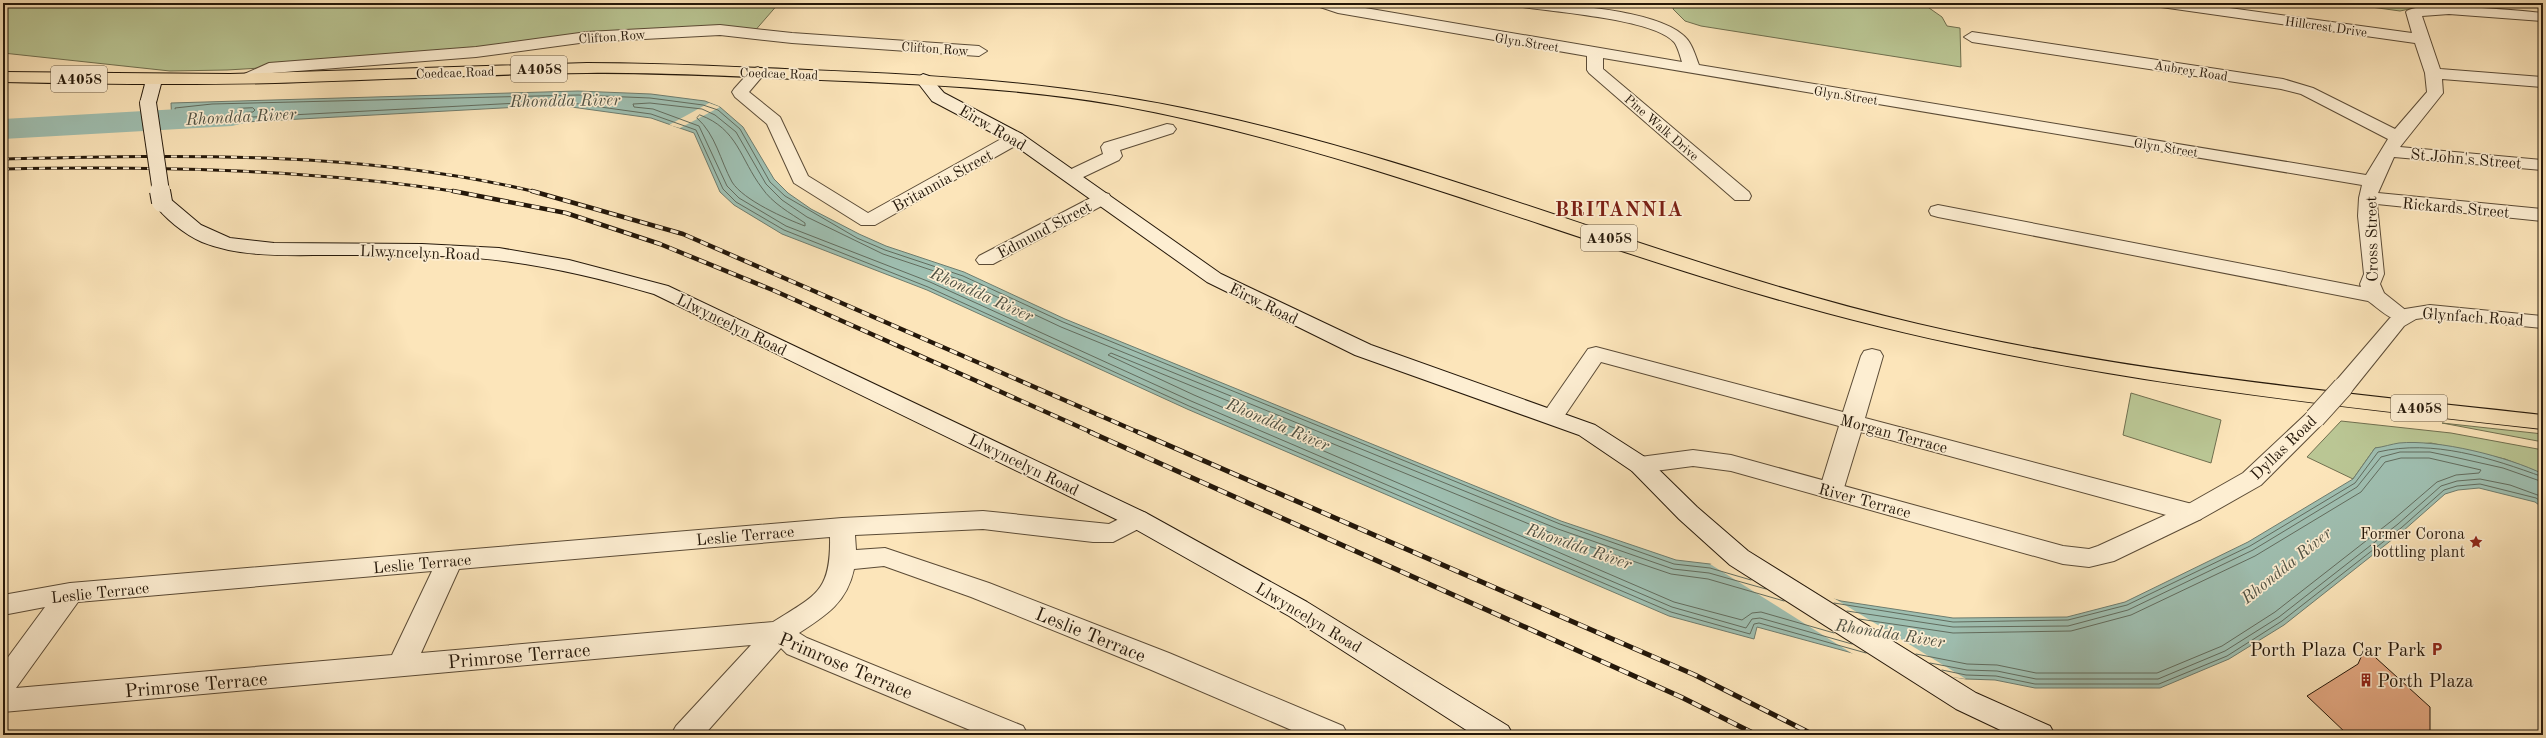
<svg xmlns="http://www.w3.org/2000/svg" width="2546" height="738" font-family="'Old Standard TT',serif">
	<rect width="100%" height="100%" fill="#fce5ba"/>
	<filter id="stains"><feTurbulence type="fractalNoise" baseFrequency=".005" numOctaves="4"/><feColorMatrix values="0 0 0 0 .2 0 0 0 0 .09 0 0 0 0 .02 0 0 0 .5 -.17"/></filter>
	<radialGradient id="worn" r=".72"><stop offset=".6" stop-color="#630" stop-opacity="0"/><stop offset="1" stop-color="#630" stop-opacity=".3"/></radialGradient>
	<g fill="#bac694" stroke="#706f4f">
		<path d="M3,3H779L753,33L720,30L344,63L227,70L170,71L3,53Z"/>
		<path d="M1675,3H1922L1942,17L1947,26L1960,28L1961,67L1701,26L1685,21L1673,9Z"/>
		<path d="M2342,3H2438L2442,7L2414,8L2400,11Z"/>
		<path d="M2131,393L2221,420L2211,463L2123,435Z"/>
		<path d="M2341,421L2451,433L2543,450V474L2505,459L2431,443L2375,448L2353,479L2307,457Z"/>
		<path d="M2442,423L2543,434V442Z"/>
	</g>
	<path fill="#9fbfb1" stroke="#6e7c6e" d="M578,91L651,94L705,101L720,107L743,127L774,179L788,193L811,209L859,234L886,246L964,272L1065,319L1561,521L1676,560L1710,564L1841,601L1953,618L2067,617L2125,602L2248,542L2353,479L2375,448C2383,447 2392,444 2399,443C2438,439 2509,457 2543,474V508L2535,502L2479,488L2458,490L2445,494L2403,531L2284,625L2229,659L2160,688H2035L1995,680L1966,679L1911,669L1757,627L1754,639L1669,616L1187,409L927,290L782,234L734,205L720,192L694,133L651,118L557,105L172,126L171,103Z"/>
	<g fill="#fce5ba">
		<path d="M709,103L720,107L680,128L669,125Z"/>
		<path d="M1715,563L1832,597L1966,679L1910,671L1856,656L1710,564Z"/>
	</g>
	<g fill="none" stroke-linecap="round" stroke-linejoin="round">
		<g stroke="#626c5e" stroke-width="1">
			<path d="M253,108L255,110L253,112L182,116L180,114L182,111Z"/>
			<path d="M700,115C738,129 740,159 762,188C772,203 790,213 805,223V226C786,219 743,200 732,182C720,160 716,135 697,118Z"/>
			<path d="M1751,580L1710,568L1674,564L1560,524L1063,322L963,276L885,250L857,238L785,196L770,182L740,129L718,110L703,105L650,98L578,95L212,104L175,108L177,121L557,101L651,114L696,130L723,189L736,202L784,230L928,287L1189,406L1671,612L1750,634L1754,624L1759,623L1866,653"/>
			<path d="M1766,589L1709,573L1673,569L1558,529L1061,327L961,280L883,254L807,217L782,200L766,184L736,132L715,115L702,109L650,103L633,104L634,107L653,109L699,126L727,186L739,198L786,226L930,282L1191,401L1672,607L1746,628L1752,619L1760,618L1852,644"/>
			<path d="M1784,601L1708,579L1671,574L1556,535L1111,353L1108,355L1194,395L1674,602L1742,620L1752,613L1761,612L1834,633"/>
			<path d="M1834,603L1953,622L2068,620L2127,605L2250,546L2355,483L2378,452C2433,439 2491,458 2543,477"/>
			<path d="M1847,611L1953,627L2068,626L2128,610L2253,550L2357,487L2381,457L2400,452H2430L2454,457L2503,468L2543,482"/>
			<path d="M1859,619L1953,633L2071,631L2131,615L2255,556L2361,492L2385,462L2401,458H2429L2481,470L2479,473L2456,475L2437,482L2394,519L2275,612L2222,646L2157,673H2036L1997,665L1967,664L1916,654"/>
			<path d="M1930,663L1967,670L1997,671L2036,679H2158L2225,651L2279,617L2398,524L2441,486L2457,481L2480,479L2510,485L2543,497"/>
			<path d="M1942,670L1966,675L1996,676L2035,684H2159L2227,656L2282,621L2401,528L2444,490L2457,486L2480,484L2536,498L2543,503"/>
		</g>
		<path fill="#9fbfb1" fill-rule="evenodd" d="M232,106L244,109L249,116L244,123L232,126L3,139V119Z"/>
	</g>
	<path fill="#e5aa84" stroke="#25180a" d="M2365,648L2430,707V735H2348L2307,696L2358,664Z"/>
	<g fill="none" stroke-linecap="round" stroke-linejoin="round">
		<g stroke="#5b4b36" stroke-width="2">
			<g id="minor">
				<path d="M1315,3H1336L1682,62C1680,56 1678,47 1674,42C1654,19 1555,12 1523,7L1516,3C1556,3 1653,9 1683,35C1692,42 1695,55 1699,65L2366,175L2388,139L2301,94L2281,89L1972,42L1964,37L1972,32L2283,79L2313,88L2395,129L2427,92L2425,73L2415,43L2161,7L2154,3H2193L2412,33L2406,12C2414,0 2523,11 2543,13V21L2449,14L2422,16L2440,69L2543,77V87L2442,79L2443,93L2400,147L2543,160V170L2394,157L2378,193L2543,209V221L2377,204L2384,274L2380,284L2384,293L2413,316L2410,320C2394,325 2381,310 2368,301L1938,217L1931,215L1929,211L1931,207L1938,205L2361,287L2360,284L2364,274L2358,216L2359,198L2362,185L1603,58V69L1749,192L1751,196L1749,200H1735L1589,73L1587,70V56L1338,13L1317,6Z"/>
				<path d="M720,25L792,33L979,46L987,51L979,56L792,43L720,35L587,42L476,57L272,73L248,83L240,78L242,75L269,63L476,47L587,32Z"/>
				<path d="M758,67L766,72L749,92L780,117L808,176L868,213L1010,134H1022L1025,138L1022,142L875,225H861L794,183L767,124L735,97L732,92L734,89L752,69Z"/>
				<path d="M1167,124L1173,125L1176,129L1173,133L1120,150L1122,156L1119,160L1077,180H1065L1062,176L1065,172L1103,154L1101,147L1104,143Z"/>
				<path d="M1102,192L1109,194L1111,198L1109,202L993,264H979L976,260L979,256Z"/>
				<path d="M1596,347L1843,412L1861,356L1864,351L1872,349L1880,351L1883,356L1865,418L2192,504L2201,507L2204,513L2201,519L2192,522L1861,432L1843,491L1840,497L1831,499L1822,497L1819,491L1839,426L1601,362L1561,421L1553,423L1545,421L1542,416L1545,411L1588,349Z"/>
				<path d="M1137,510L1146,513L1150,519L1146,525L1113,542H1093L983,529L855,535L856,550L885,548L989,583L1169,653L1343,726L1348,735H1303L1149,669L971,597L884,566L854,569C847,602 827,615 799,633L807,638L1023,726L1028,735H982L787,654L781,648L704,735H671L676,726L751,645L3,712V664L45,607L3,615V595L70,583L842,518L983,511L1109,524ZM830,537C831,592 816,595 773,622L421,653L459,569ZM432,571L392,655L16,688L78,602Z"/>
			</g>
		</g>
		<g stroke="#5b4b36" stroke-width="2">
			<g id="tertiary">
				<path d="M2430,305L2543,316V328L2430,317L2416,319L2404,326L2351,392L2343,394L2335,392L2332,387L2335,382L2390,318L2405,309Z"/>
				<path d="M2315,411L2323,413L2326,418L2323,423L2261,485L2201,519L2114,561L2089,567L2063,564L1731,471L1693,466L1640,473L1632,471L1628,465L1632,459L1640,457L1693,450L1731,455L2063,546L2089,549L2098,546L2183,507L2243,473L2307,413Z"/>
			</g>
		</g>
		<g stroke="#25180a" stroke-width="2">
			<g id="secondary">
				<path d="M923,74L929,76L944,93L1022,134L1221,274L1371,345L1595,425L1648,459L1697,507L1748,551L1976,693L2050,726L2055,735H2011L1956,709L1730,565L1679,519L1632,471L1579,435L1355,355L1207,282L1010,142L932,101L915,79Z"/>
				<path d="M154,75L162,80L156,103L148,108L142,107L140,103L146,80Z"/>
				<path d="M162,196L169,198L201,225L230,238L274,243L422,244L499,248L569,260L668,286L1146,513L1307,602L1508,726L1513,735H1474L1289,616L1128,525L654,294C596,277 537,263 476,258C428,254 379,255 331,255C288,255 242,258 202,242C184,234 164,218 153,202L155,198Z"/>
			</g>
		</g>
		<g stroke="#25180a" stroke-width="2">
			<path id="primary" d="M587,63C661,63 734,67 808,70C942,75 1074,84 1206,113C1448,165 1676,268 1918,324C2123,372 2334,392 2543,415V429C2302,403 2062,376 1827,313C1588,250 1361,149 1117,105C1019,88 919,84 820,80C742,77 665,72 587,73C483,74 379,80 275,83C185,85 94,84 3,82V72L230,74Z"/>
		</g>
		<use href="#minor" fill="#fdeed2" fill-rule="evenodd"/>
		<use href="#tertiary" fill="#fdeed2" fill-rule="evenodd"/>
		<use href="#secondary" fill="#fdeed2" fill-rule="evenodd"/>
		<use href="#primary" fill="#fce5ba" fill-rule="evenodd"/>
		<g stroke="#25180a" stroke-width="3">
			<g id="rail-far2">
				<path d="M3,159C180,155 363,150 536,192"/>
				<path d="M3,169C156,166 308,169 459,192"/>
			</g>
		</g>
		<g stroke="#25180a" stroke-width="4.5">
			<g id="rail-far1">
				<path d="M453,191L566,213L660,244L775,291L1093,433"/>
				<path d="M532,191L683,234L1140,433"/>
			</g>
		</g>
		<g stroke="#25180a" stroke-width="5">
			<g id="rail">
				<path d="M1090,432L1681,697L1757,735"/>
				<path d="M1138,432L1695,675L1814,735"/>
			</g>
		</g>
		<use href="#rail-far2" stroke="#fdeed2" stroke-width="2" stroke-dasharray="6" stroke-linecap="butt"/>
		<use href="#rail-far1" stroke="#fdeed2" stroke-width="3" stroke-dasharray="8" stroke-linecap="butt"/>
		<use href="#rail" stroke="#fdeed2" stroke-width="3.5" stroke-dasharray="10" stroke-linecap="butt"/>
		<g stroke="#5b4b36" stroke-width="22" stroke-linecap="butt">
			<path id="tertiary-bridge" d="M2315,418L2343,387"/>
		</g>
		<g stroke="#25180a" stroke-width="18" stroke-linecap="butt">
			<path id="secondary-bridge-far1" d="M148,103L161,192"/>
		</g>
		<g stroke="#25180a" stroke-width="22" stroke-linecap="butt">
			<path id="secondary-bridge" d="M160,191L162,202"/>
		</g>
		<use href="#tertiary-bridge" stroke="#fdeed2" stroke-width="20"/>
		<use href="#secondary-bridge-far1" stroke="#fdeed2" stroke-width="16"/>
		<use href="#secondary-bridge" stroke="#fdeed2" stroke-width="20"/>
	</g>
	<defs>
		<g id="sight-bare" transform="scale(1.08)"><path d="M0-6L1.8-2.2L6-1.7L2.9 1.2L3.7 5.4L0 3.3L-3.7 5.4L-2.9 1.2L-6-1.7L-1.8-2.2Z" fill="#8f2418" stroke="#fdeed2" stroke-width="2.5" paint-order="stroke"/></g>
		<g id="parking-bare" transform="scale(1.08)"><path d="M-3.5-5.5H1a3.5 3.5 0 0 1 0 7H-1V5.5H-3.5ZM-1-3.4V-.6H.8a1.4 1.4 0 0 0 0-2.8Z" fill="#8f2418" stroke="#fdeed2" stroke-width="2.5" paint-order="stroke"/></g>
		<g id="building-bare" transform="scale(1.08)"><path d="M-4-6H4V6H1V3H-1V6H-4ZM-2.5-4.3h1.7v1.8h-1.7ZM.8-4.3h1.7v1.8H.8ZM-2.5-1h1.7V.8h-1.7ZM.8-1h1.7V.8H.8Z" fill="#8f2418" stroke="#fdeed2" stroke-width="2.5" paint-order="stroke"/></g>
	</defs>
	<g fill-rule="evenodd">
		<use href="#sight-bare" x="2476" y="542"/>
		<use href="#parking-bare" x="2437" y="649"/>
		<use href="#building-bare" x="2366" y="680"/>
	</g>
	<g text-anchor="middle" stroke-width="3.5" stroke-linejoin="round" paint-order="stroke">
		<g font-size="13" fill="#25180a" stroke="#fdeed2">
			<text transform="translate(2326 26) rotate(8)" y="5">Hillcrest Drive</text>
			<text transform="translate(612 36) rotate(-4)" y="5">Clifton Row</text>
			<text transform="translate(1527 42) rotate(9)" y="5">Glyn Street</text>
			<text transform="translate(935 48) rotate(4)" y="5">Clifton Row</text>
			<text transform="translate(2191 70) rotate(9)" y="5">Aubrey Road</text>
			<text transform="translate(455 72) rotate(-2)" y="5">Coedcae Road</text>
			<text transform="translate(779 73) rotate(2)" y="5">Coedcae Road</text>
			<text transform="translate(1846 95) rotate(9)" y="5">Glyn Street</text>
			<text transform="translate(1662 127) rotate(41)" y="5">Pine Walk Drive</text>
			<text transform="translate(2166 147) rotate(9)" y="5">Glyn Street</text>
		</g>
		<g fill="#fdeed2" stroke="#665846" stroke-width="1">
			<rect x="511" y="56" width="56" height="26" rx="3"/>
			<rect x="51" y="66" width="56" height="26" rx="3"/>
			<rect x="1581" y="225" width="56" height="26" rx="3"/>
			<rect x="2391" y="395" width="56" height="26" rx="3"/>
		</g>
		<g font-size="15" font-weight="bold" fill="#25180a">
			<text x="539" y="74">A4058</text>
			<text x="79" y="84">A4058</text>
			<text x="1609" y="243">A4058</text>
			<text x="2419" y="413">A4058</text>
		</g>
		<g font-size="16" fill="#25180a" stroke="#fdeed2">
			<text transform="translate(993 127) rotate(30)" y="6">Eirw Road</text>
			<text transform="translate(2466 158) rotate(5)" y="6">St John's Street</text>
			<text transform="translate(942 180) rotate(-29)" y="6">Britannia Street</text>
			<text transform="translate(2456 207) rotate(5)" y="6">Rickards Street</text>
			<text transform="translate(1044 229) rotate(-28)" y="6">Edmund Street</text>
			<text transform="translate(2371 239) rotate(-91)" y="6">Cross Street</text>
			<text transform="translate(420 252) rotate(2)" y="6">Llwyncelyn Road</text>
			<text transform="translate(1264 303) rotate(26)" y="6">Eirw Road</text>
			<text transform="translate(2473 316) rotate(4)" y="6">Glynfach Road</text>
			<text transform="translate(732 324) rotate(26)" y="6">Llwyncelyn Road</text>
			<text transform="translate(1894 433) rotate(15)" y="6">Morgan Terrace</text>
			<text transform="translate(2283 447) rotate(-44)" y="6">Dyllas Road</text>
			<text transform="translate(1024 464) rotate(26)" y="6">Llwyncelyn Road</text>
			<text transform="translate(1865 500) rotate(15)" y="6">River Terrace</text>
			<text transform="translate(745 535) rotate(-5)" y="6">Leslie Terrace</text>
			<text transform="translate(422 563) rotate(-5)" y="6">Leslie Terrace</text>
			<text transform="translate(100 592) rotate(-6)" y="6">Leslie Terrace</text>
			<text transform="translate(1309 617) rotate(31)" y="6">Llwyncelyn Road</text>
		</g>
		<g font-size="16" fill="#25180a" stroke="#fdeed2" text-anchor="end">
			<text x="2465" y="539">Former Corona<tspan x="2465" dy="18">bottling plant</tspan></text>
		</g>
		<g font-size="17" font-style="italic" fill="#505244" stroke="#fdeed2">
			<text transform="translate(565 100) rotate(-1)" y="6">Rhondda River</text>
			<text transform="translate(241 116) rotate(-3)" y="6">Rhondda River</text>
			<text transform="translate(982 294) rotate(24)" y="6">Rhondda River</text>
			<text transform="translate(1278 424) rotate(23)" y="6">Rhondda River</text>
			<text transform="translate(1579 546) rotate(19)" y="6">Rhondda River</text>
			<text transform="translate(2286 565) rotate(-39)" y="6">Rhondda River</text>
			<text transform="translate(1890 633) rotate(9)" y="6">Rhondda River</text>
		</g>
		<g font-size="19" fill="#25180a" stroke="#fdeed2">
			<text transform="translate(1091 634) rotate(22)" y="7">Leslie Terrace</text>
			<text transform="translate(519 655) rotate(-5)" y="7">Primrose Terrace</text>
			<text transform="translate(846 665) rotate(23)" y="7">Primrose Terrace</text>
			<text transform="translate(196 684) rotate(-5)" y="7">Primrose Terrace</text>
		</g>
		<g font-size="19" fill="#25180a" stroke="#fdeed2" text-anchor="end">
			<text x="2426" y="656">Porth Plaza Car Park</text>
			<text x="2377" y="687" text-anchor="start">Porth Plaza</text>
		</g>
		<g font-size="20" font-weight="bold" letter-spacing="1" fill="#7a1f14" stroke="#fdeed2">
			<text x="1619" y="216">BRITANNIA</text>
		</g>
	</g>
	<rect width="2546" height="738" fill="none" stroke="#fce5ba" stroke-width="16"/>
	<rect x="4" y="4" width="2538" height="730" fill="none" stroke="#25180a" stroke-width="2"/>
	<rect x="8" y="8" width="2530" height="722" fill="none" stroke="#25180a"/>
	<rect width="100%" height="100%" filter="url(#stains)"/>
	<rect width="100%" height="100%" fill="url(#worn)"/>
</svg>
